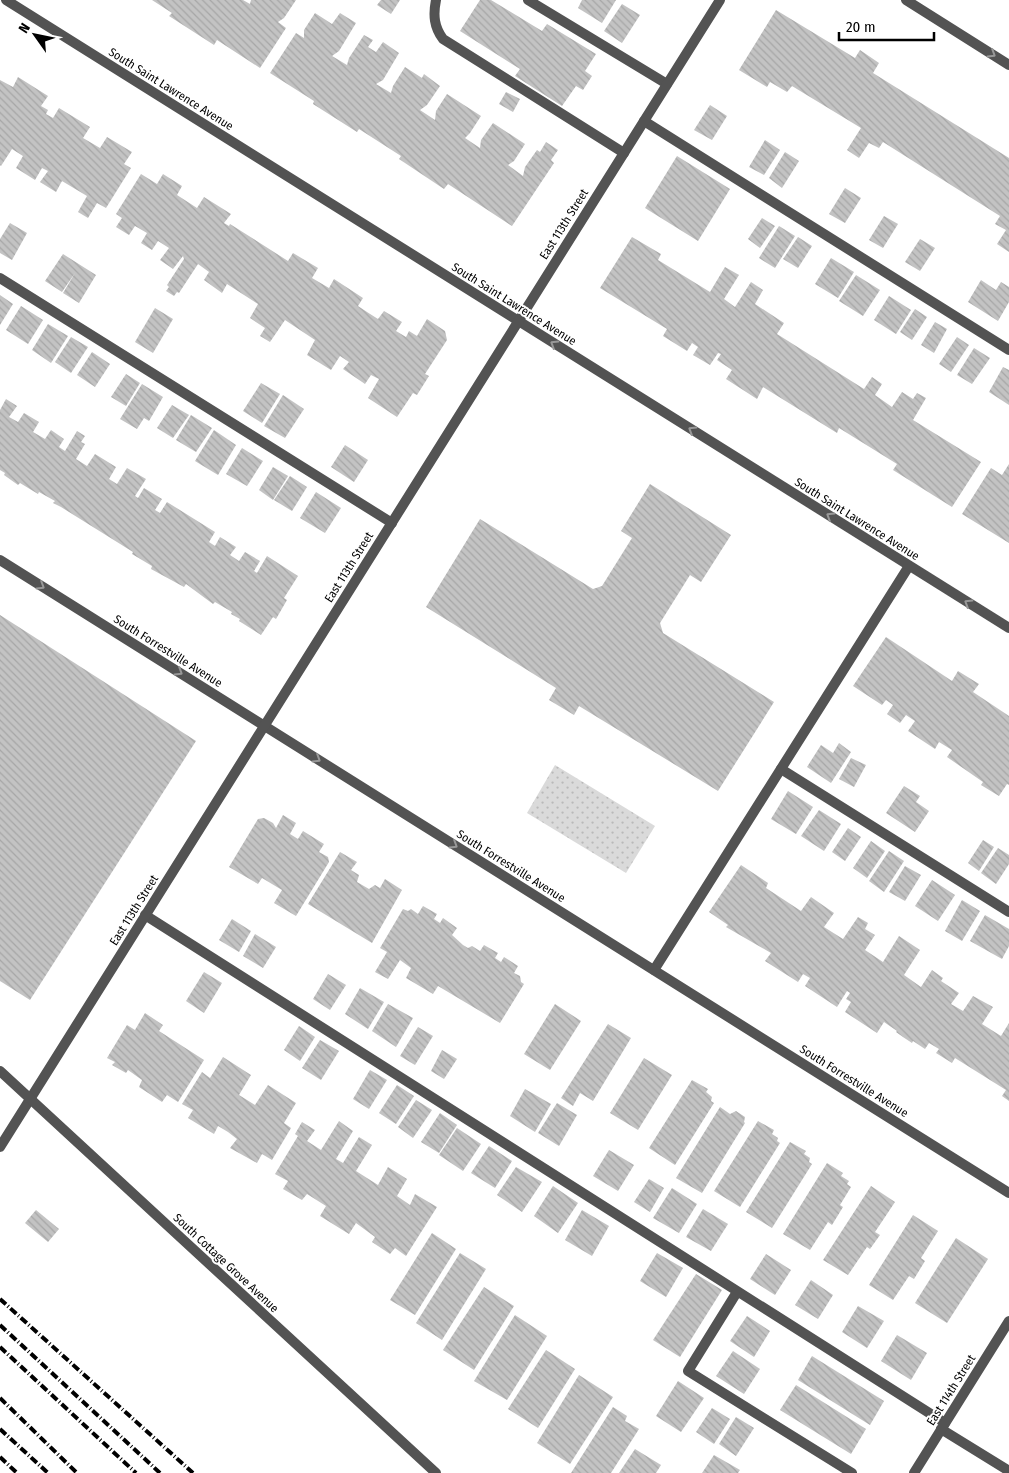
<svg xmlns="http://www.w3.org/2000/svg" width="1009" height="1473" font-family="'Fira Sans Condensed',sans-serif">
	<defs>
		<pattern id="green-dots" width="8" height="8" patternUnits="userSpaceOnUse" patternTransform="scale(1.25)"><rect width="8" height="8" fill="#dadada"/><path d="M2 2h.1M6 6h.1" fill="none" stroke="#b9b9b9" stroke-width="1.8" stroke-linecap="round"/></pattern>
		<pattern id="building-back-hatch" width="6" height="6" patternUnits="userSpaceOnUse" patternTransform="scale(1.25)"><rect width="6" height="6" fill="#c3c3c3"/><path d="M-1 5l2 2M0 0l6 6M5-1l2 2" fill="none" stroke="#a6a6a6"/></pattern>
	</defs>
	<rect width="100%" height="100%" fill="#fff"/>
	<path fill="url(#green-dots)" d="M555,765L655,826L626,873L527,813Z"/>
	<g fill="url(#building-back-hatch)">
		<path d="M152,0H243L250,4L251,0H296L284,18L278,22L286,28L260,68L217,40L214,45L169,16L172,13Z"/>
		<path d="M381,0H400L391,14L377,5Z"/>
		<path d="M480,0H491L542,31L547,24L596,54L585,71L592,76L583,90L576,86L562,106L515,76L520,69L460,31Z"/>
		<path d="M582,0H616L602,23L578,8Z"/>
		<path d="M622,4L640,15L622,43L604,31Z"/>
		<path d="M776,10L855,58L860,50L879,63L873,73L1009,158V252L997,244L1006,230L995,224L1000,216L883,142L879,148L869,143L859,158L847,150L861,128L792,86L787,92L770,82L767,87L739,70Z"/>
		<path d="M315,13L332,24L340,13L356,23L339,51L332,56L347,65L349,58L364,35L373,40L368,47L376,52L383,42L399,53L383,80L376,84L391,93L393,86L405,67L422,78L424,74L440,86L427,105L420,110L435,120L436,111L447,94L481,116L470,133L465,138L480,148L481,140L493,123L525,144L514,161L508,165L523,176L525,167L537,150L540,152L546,142L558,150L551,160L554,163L512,226L448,184L444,189L399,159L401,156L359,129L357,132L313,104L314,101L270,73L296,33L304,38V30Z"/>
		<path d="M18,77L48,96L41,106L48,110L46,114L53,118L59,108L90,127L83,138L100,148L107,137L132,152L124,164L131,168L106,208L97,203L88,218L78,212L87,196L62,181L56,192L40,182L48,171L42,168L35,180L16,168L23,156L12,149L1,166L0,165V80L13,87Z"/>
		<path d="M506,92L520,99L513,112L499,104Z"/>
		<path d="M710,105L727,116L712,140L694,130Z"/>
		<path d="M765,140L780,150L764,175L749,167Z"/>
		<path d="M785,152L799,161L782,188L769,178Z"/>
		<path d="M677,156L730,189L698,241L645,208Z"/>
		<path d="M141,174L157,184L163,174L182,186L177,195L197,208L204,197L231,214L224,223L229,226L230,224L288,261L293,253L318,268L312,278L329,288L334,279L363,298L358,306L367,312L378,319L384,311L402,322L396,331L406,337L409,331L417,336L427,319L445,331L447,340L425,374L429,376L417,395L413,393L397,417L368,398L379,379L371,375L365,384L343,369L349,362L340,356L331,370L307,355L315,340L285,320L270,342L260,336L265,328L250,318L258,304L227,284L222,293L204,280L209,272L198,264L179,293L177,292L174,296L166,291L169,287L167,285L184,259L183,256L173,269L160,260L169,248L158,241L152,250L141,243L147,233L135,226L129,235L116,227L122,218L116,214Z"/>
		<path d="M845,188L861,198L845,223L829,214Z"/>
		<path d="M884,216L898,224L883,248L869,240Z"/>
		<path d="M762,218L775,226L760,248L748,239Z"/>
		<path d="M10,223L27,233L12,260L0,253V239Z"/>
		<path d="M779,226L795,236L775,268L759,258Z"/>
		<path d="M632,237L661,254L658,260L710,292L725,267L739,275L724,299L735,307L751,282L763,290L755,304L784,323L777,334L864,389L872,377L882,384L875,395L892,407L902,392L913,399L917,393L926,398L913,420L981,462L952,507L893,470L897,464L839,428L837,433L763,387L757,399L726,379L732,370L717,360L721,354L718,353L710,365L693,355L698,347L692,343L687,351L663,336L667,329L600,288Z"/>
		<path d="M798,237L812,246L798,268L783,259Z"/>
		<path d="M920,239L935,248L920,271L905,262Z"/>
		<path d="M63,254L96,275L79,303L63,293L75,273L62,292L45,281Z"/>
		<path d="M831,258L854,272L838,298L815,284Z"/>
		<path d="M856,275L880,290L863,316L839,301Z"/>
		<path d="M981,280L996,290L1001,282L1009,287V302L998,321L968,302Z"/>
		<path d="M0,295L13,304L0,325Z"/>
		<path d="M889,296L911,310L896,334L874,320Z"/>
		<path d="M21,306L43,320L28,344L6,330Z"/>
		<path d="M155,308L173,319L153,353L135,342Z"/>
		<path d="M915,309L927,317L912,340L900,332Z"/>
		<path d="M935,322L947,329L934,353L921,345Z"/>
		<path d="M48,324L68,336L51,363L32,350Z"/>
		<path d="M71,337L88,347L71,373L55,362Z"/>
		<path d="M957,337L969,345L951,372L939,364Z"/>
		<path d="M974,348L990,358L972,384L957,375Z"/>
		<path d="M92,352L110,364L95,387L77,375Z"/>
		<path d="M1003,367L1009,370V405L989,392Z"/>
		<path d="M126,374L140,383L126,406L111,397Z"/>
		<path d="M261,383L280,394L262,423L243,411Z"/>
		<path d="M142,384L163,397L149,421L144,418L137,429L120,419Z"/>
		<path d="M283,395L304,409L285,438L264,426Z"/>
		<path d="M6,399L17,406L9,417L18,422L24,413L39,422L33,432L45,439L51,430L64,439L59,447L65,451L77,431L85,436L81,442L85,444L76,459L87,466L95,454L116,467L109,479L117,484L127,468L146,479L135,496L138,498L144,488L162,499L155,510L160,513L167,502L215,532L209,542L215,546L220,537L236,547L230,555L239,561L245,552L260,561L254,571L257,573L267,556L298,576L284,598L287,600L276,619L273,617L261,635L239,621L240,619L231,614L232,612L215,602L213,604L186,584L184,587L151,569L152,566L132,554L133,552L61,507L53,503L55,501L39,492L38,494L20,483L18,485L4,475L5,473L0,470V410Z"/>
		<path d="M172,405L189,415L173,438L157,428Z"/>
		<path d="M191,415L212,428L196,452L176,440Z"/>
		<path d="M214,430L236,445L218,475L195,461Z"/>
		<path d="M345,445L368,460L354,482L331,467Z"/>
		<path d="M242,448L263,461L247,486L226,474Z"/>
		<path d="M1009,464V543L962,514L991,468L1002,475Z"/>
		<path d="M273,467L288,476L273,500L259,490Z"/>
		<path d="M290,476L307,487L292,511L274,500Z"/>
		<path d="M650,484L731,535L701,582L690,575L660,623L663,633L774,702L718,791L579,706L574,715L549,700L556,688L426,607L480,519L593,589L602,586L632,538L621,531Z"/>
		<path d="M316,492L341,508L325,533L300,518Z"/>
		<path d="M0,615L196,741L30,1000L0,981Z"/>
		<path d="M886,637L952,681L958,671L979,684L973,692L1009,716V785L1007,784L999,796L981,785L983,782L947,757L952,750L939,742L935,749L908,731L915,721L906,715L900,723L887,714L893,705L886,700L882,705L853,686Z"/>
		<path d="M839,743L851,752L831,783L807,767L821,745L833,753Z"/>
		<path d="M851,758L866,765L854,787L839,779Z"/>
		<path d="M904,786L920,796L916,802L929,811L915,832L886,813Z"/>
		<path d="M788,791L813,807L796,834L771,819Z"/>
		<path d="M819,810L841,824L824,851L801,836Z"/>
		<path d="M283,815L296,823L290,834L298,839L303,831L324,844L319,852L328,857L329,862L296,916L274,903L282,890L262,878L258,884L229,867L258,819L264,818L273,823L276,828Z"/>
		<path d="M848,828L861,837L845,861L832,852Z"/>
		<path d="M983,840L994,847L979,871L968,863Z"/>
		<path d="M871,841L885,851L867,878L853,868Z"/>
		<path d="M998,848L1009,855V864L996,884L981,873Z"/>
		<path d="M889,851L904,861L884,892L869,881Z"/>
		<path d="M340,852L357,862L351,870L359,875L357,882L369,889L375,885L380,888L385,879L402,890L372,943L308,904Z"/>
		<path d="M741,865L768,883L766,888L801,911L811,897L834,913L824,927L843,939L858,917L868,923L865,929L875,935L865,950L883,962L899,936L920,950L904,975L921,987L932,970L943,978L941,981L959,993L951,1004L963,1011L973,996L993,1007L982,1024L1001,1036L1009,1023V1101L1002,1096L1006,1090L955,1058L952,1063L936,1053L939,1049L929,1043L925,1049L913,1041L912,1043L903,1037L896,1032L897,1031L884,1022L877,1033L845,1012L851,1002L846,999L850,993L847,991L837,1007L805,986L810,978L803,974L798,982L765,961L771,953L726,927L728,925L709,912Z"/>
		<path d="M905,866L921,875L905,901L889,892Z"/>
		<path d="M932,880L955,895L938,921L915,906Z"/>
		<path d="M962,900L980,911L962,941L945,931Z"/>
		<path d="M423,906L437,914L434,919L440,923L443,918L457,928L452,935L463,945L468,948L472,946L480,951L484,945L498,953L495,958L501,962L504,957L518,966L514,973L520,976L521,982L524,984L500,1023L438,986L433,994L406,978L411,968L400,960L388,979L375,972L387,952L380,948L403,909L408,911L411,909L418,914Z"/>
		<path d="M985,915L1009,929V946L1002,959L970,941Z"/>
		<path d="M232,919L251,931L239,952L219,940Z"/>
		<path d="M255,934L276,947L263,968L243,956Z"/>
		<path d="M204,972L222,983L204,1013L186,1001Z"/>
		<path d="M328,974L346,985L330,1010L313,999Z"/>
		<path d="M360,988L384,1002L368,1029L345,1014Z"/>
		<path d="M388,1004L413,1018L396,1047L372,1031Z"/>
		<path d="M555,1004L581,1021L550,1070L524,1054Z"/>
		<path d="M145,1013L163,1025L159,1031L204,1060L178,1102L167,1095L162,1102L139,1087L142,1080L128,1070L126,1073L112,1065L115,1062L107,1058L127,1025L135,1030Z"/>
		<path d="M608,1024L631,1038L593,1101L580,1093L573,1106L561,1098Z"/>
		<path d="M299,1026L315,1037L300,1061L284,1050Z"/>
		<path d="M418,1027L433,1036L415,1065L400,1056Z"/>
		<path d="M320,1040L339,1051L321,1080L302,1068Z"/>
		<path d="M442,1050L457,1059L444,1079L431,1071Z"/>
		<path d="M223,1057L251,1075L239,1095L255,1105L268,1085L296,1103L284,1123L291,1128L272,1160L262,1154L257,1163L230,1148L237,1139L228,1132L218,1126L214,1134L188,1118L193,1110L182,1104L202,1072L210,1078Z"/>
		<path d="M644,1058L672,1075L638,1130L610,1113Z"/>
		<path d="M370,1070L387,1080L369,1109L353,1099Z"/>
		<path d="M692,1080L708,1089L706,1092L712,1097L711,1101L714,1103L675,1165L649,1148Z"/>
		<path d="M397,1085L414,1096L396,1124L379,1113Z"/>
		<path d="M525,1089L551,1104L535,1132L510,1116Z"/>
		<path d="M416,1100L432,1110L413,1138L398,1127Z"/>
		<path d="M557,1103L577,1115L559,1146L538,1133Z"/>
		<path d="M720,1107L730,1114L736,1111L745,1117L744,1122L745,1123L702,1193L676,1178Z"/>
		<path d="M440,1113L457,1125L439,1153L421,1142Z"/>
		<path d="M339,1121L353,1131L336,1159L343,1163L359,1137L372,1145L356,1171L378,1185L388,1167L407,1179L397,1196L410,1205L415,1194L437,1207L406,1256L395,1248L390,1254L372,1242L375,1237L356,1223L349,1234L320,1216L326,1206L307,1194L302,1200L283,1189L288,1181L275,1174L298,1136L295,1134L302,1122L315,1130L307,1141L321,1150Z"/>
		<path d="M758,1121L774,1130L772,1134L778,1138L777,1141L780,1143L740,1207L714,1191Z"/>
		<path d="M457,1128L481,1144L463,1171L439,1155Z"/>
		<path d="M790,1142L806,1151L804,1154L810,1158L809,1162L812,1164L772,1228L746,1212Z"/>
		<path d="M489,1146L512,1161L495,1188L471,1173Z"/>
		<path d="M609,1150L634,1165L618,1191L593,1176Z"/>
		<path d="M827,1163L843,1173L841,1176L849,1181L847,1184L851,1187L840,1205L843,1207L832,1225L828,1222L810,1250L783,1234Z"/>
		<path d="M516,1167L542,1182L522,1212L497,1195Z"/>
		<path d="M649,1179L664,1188L650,1212L634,1202Z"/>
		<path d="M553,1186L578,1203L558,1233L534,1216Z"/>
		<path d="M871,1186L895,1202L875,1232L880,1235L870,1249L867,1247L848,1275L823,1260Z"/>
		<path d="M672,1188L697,1204L679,1233L653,1218Z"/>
		<path d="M703,1209L728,1224L711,1251L686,1237Z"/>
		<path d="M36,1210L59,1229L48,1242L25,1223Z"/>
		<path d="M582,1210L609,1226L592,1256L565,1240Z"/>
		<path d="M913,1215L938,1231L921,1258L925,1261L914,1279L909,1276L893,1300L869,1285Z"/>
		<path d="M432,1233L456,1249L415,1315L390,1300Z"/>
		<path d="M956,1238L988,1259L947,1323L915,1303Z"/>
		<path d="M460,1253L486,1269L442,1340L416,1323Z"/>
		<path d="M657,1253L683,1268L666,1297L640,1281Z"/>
		<path d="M766,1254L791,1270L775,1295L750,1279Z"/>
		<path d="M696,1274L722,1290L680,1357L653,1340Z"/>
		<path d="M811,1280L833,1295L818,1319L795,1305Z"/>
		<path d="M484,1287L514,1306L474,1370L443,1350Z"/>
		<path d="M858,1306L884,1321L867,1348L842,1332Z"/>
		<path d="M515,1315L547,1336L507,1400L474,1381Z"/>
		<path d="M747,1316L770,1331L754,1357L730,1341Z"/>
		<path d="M897,1335L927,1353L911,1380L881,1361Z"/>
		<path d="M546,1350L575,1369L538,1428L508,1409Z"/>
		<path d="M733,1351L760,1369L744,1394L716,1376Z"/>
		<path d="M812,1356L884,1401L870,1425L798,1380Z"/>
		<path d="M579,1375L613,1397L570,1464L537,1443Z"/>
		<path d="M678,1381L704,1398L681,1432L656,1416Z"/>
		<path d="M796,1385L866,1429L851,1454L780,1410Z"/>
		<path d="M613,1407L627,1416L625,1421L639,1429L611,1473H571Z"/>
		<path d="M712,1408L730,1419L714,1444L696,1432Z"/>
		<path d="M736,1417L754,1428L736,1456L719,1444Z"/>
		<path d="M635,1449L661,1465L656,1473H619Z"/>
		<path d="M714,1455L740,1470L738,1473H702Z"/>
	</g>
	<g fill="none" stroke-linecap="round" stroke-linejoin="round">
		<g stroke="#535353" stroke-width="10">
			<path d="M436,0C433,15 434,27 443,39L624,153"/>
			<path d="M528,0L667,84"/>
			<path d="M644,121L1009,350"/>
			<path d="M0,278L392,523"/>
			<path d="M781,769L1009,912"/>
			<path d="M145,915L945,1423"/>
			<path d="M654,970L909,566"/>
			<path d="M737,1292L688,1371L852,1473"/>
			<path d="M941,1429L1009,1471"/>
		</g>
		<g stroke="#535353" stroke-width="10">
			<path d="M6,0L1009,628"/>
			<path d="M906,0L1009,65"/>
			<path d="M0,560L1009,1193"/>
			<path d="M0,1147L720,0"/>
			<path d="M914,1473L1009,1321"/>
		</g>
		<path stroke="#535353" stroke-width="10" d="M0,1071L436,1473"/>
		<g stroke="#000" stroke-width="4" stroke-dasharray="8 2.5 1 2.5" stroke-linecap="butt">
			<path d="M0,1299L193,1473"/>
			<path d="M0,1325L160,1473"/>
			<path d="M0,1347L136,1473"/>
			<path d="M0,1398L77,1473"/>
			<path d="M0,1429L48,1473"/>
			<path d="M0,1457L17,1473"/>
		</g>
	</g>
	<defs><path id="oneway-chevron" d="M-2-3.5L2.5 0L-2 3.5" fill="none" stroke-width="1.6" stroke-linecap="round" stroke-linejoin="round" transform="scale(1.25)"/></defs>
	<g stroke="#989898">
		<use href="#oneway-chevron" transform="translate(992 54) rotate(32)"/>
		<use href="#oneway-chevron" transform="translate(554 344) rotate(-148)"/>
		<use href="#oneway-chevron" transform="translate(692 430) rotate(-148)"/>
		<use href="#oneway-chevron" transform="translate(830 516) rotate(-148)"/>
		<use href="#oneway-chevron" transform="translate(41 586) rotate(32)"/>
		<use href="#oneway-chevron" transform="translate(968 603) rotate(-148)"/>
		<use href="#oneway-chevron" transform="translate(179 672) rotate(32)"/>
		<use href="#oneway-chevron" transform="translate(317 759) rotate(32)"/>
		<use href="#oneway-chevron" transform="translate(454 845) rotate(32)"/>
	</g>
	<g text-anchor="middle" stroke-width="4" stroke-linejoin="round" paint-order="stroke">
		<g font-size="12" fill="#000" stroke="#fff">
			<text transform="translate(171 89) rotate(32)" y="4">South Saint Lawrence Avenue</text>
			<text transform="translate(564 224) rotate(-58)" y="4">East 113th Street</text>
			<text transform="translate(514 304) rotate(32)" y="4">South Saint Lawrence Avenue</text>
			<text transform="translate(857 519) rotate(32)" y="4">South Saint Lawrence Avenue</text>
			<text transform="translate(349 567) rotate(-58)" y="4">East 113th Street</text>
			<text transform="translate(168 651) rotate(32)" y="4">South Forrestville Avenue</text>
			<text transform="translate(511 866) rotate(32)" y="4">South Forrestville Avenue</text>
			<text transform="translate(134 910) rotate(-58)" y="4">East 113th Street</text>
			<text transform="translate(854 1081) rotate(32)" y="4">South Forrestville Avenue</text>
			<text transform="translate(226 1263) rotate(43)" y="4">South Cottage Grove Avenue</text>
			<text transform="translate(951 1390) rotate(-58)" y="4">East 114th Street</text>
		</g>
	</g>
	<g transform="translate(35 35) rotate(303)" stroke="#ffffff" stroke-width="4" paint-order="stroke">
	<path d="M0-4L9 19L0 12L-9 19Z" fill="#000000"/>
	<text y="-8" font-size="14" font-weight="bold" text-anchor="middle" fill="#000000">N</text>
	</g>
	<path d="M839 32v8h95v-8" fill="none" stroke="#000000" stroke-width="2.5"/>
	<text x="846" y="32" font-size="15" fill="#000000" stroke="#ffffff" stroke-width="4" paint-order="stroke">20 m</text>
</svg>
